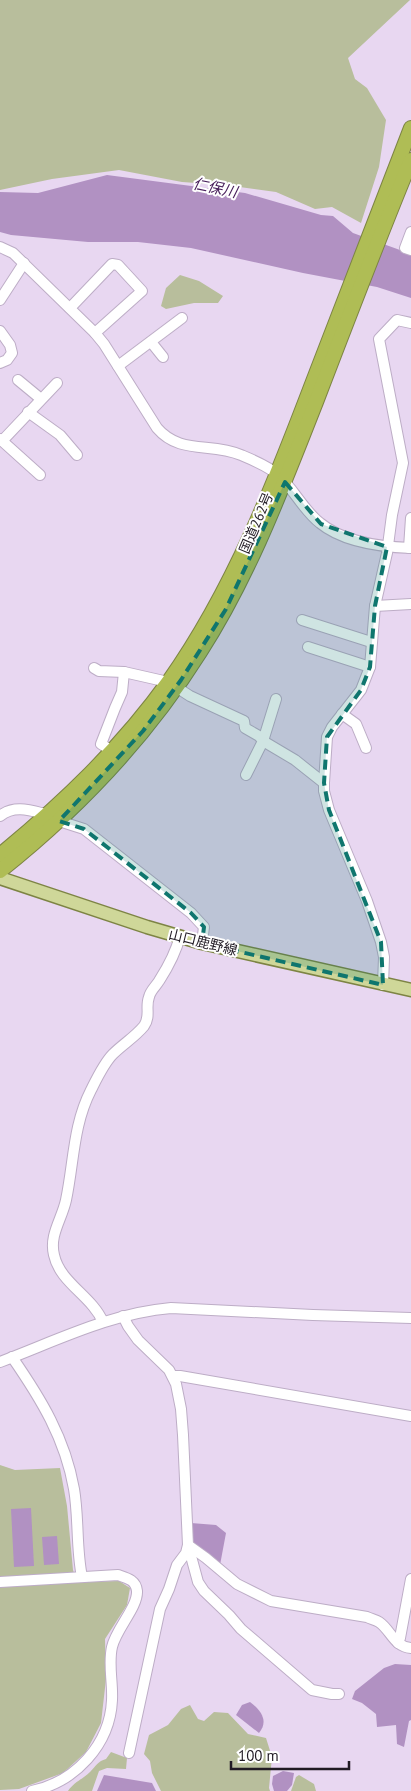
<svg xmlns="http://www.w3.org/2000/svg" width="411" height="1791" font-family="'PT Sans','Noto Sans JP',sans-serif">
	<rect width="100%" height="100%" fill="#e8d7f1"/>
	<g fill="#b8be9c">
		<path d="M0,0H410L348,58L355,79L367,88L386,120L379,167L361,223L332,207L315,209L276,192L225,185L182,182L119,170L52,179L0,190Z"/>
		<path d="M180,275L199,281L223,296L218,303H194L166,309L161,306L166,288Z"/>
		<path d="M0,1465L15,1470L60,1468L67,1506L73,1570L77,1582L119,1581L130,1588L127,1605L105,1639L106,1679L101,1723L86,1752L63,1773L19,1789L0,1790Z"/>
		<path d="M190,1705L198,1719L204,1721L214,1712L228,1713L248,1734L266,1738L272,1757L269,1788L270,1791H161L152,1773L150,1761L144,1754L149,1735L168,1725L181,1709Z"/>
		<path d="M111,1752L127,1758L126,1769L107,1768L99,1771L92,1791H68C74,1782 83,1779 90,1772C96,1766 98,1761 106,1759Z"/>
		<path d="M299,1775L314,1784L316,1791H291L296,1777Z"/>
	</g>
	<g fill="#b191c2">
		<path d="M107,175L245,193L321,215L333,216L353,233L411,254V298L377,287L303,273L191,248L138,242H88L11,235L0,232V192L38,193Z"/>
		<path d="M31,1508L34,1566L14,1567L11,1509Z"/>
		<path d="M191,1523L216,1525L226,1533L220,1565L194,1545Z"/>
		<path d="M57,1536L59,1564L44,1565L42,1537Z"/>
		<path d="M395,1664L411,1665V1720L409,1721L404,1747L397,1744L396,1725L377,1727L376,1714L362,1703L352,1699L355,1691L384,1668Z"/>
		<path d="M250,1702C261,1710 269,1721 259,1733L236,1715L242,1705Z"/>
		<path d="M283,1771L294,1773L292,1785L287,1791H274L272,1784L273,1776Z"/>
		<path d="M104,1775L152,1783L156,1791H97Z"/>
	</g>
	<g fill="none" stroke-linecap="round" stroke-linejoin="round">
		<g stroke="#bdadc6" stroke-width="12">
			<g id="minor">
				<path d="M411,232L405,248L411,250"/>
				<path d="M0,247L13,253L95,333L104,344L157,428C180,455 211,442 241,455C253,460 268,466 278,475C294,489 303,510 320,523C343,542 383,547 411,548"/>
				<path d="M0,300L24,263"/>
				<path d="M70,308L112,264L118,265L142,291L95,333"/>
				<path d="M0,331L10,345L12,353L7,360L0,363"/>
				<path d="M151,342L163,357"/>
				<path d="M118,366L182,318"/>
				<path d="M18,380L41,399"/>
				<path d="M28,412L60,435L77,455"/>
				<path d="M0,439L40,475"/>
				<path d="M2,441L57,383"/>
				<path d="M409,548L411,518"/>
				<path d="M375,606L411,604"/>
				<path d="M302,620L371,642"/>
				<path d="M308,647L370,667"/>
				<path d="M94,668L99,671L124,672L168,682"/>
				<path d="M176,687L190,696L244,721L245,728L259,736L263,741L246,775"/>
				<path d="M276,699L263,741L295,760L324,783"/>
				<path d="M342,714L356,724L366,748"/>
				<path d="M112,751L101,744L115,708L122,692L124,672"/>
				<path d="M0,816C15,804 32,811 49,815"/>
				<path d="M59,821L84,829L191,913L204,927L202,943"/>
				<path d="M383,985L384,957L381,942L367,901L329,810L324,791V783L327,737L332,727L361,690L370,667L375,606L387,553L392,515L403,463L379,339L397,320L411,323"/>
				<path d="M123,1316L128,1326L138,1340L169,1370L176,1384L181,1409L183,1435L188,1545L198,1582L204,1591L229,1615L241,1629L312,1690L332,1694H339"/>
				<path d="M103,1322C92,1296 60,1283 54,1255C49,1235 62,1219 66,1200C74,1162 73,1125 91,1090C97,1078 104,1063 113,1054C123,1044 135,1037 144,1026C151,1016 145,1007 149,997C150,991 156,986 159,981C168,967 176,952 180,936"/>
				<path d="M12,1357C41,1399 65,1438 74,1489C79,1518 76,1548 82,1577"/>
				<path d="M0,1362C56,1341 111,1313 171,1308L313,1315L411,1318"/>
				<path d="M173,1376H180L411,1416"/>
				<path d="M0,1582L118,1575C127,1578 136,1580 137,1591C138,1607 116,1629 112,1647C108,1664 113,1682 112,1700C110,1745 75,1782 32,1791"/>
				<path d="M398,1643L400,1638L411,1579"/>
				<path d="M129,1753L160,1609L169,1589L177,1565L186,1553L188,1545L206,1558L237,1584L271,1601L367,1617C371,1619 376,1620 379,1622C391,1630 394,1647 411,1648"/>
			</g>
		</g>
		<g stroke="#7d8444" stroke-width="15">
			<path id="major" d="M0,878L147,927L202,943L411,990"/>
		</g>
		<g stroke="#7d8444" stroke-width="16">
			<g id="highway">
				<path d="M0,855C63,803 121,748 169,681C234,589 274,484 314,379C346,295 379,212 411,128"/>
				<path d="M0,871C78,809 147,736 200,652C250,574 282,488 316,402C347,321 378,240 411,160"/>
			</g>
		</g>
		<use href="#minor" stroke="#fff" stroke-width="10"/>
		<use href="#major" stroke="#cfd799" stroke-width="12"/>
		<use href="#highway" stroke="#afbd55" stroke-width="14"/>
	</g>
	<path fill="#0f766e" fill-opacity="0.2" stroke="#0f766e" stroke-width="4" stroke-dasharray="10 6" stroke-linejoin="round" d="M285,482L321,524L387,547L375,606L370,667L361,690L327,737L324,783L329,810L381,942L383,985L202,943L204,927L191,913L84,829L59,821L143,731L181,680L226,609Z"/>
	<g text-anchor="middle" stroke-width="4" stroke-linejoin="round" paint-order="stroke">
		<g font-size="14" fill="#211b24" stroke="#fff">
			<text transform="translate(256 523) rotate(-67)" y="5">国道262号</text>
			<text transform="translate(203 942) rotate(14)" y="5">山口鹿野線</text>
		</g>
		<g font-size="15" font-style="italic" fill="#49205c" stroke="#fff">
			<text transform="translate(215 188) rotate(12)" y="5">仁保川</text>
		</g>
	</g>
	<path d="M231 1761v8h118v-8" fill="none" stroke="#211b24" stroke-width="2.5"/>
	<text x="238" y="1761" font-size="15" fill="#211b24" stroke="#ffffff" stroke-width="4" paint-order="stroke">100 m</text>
</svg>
